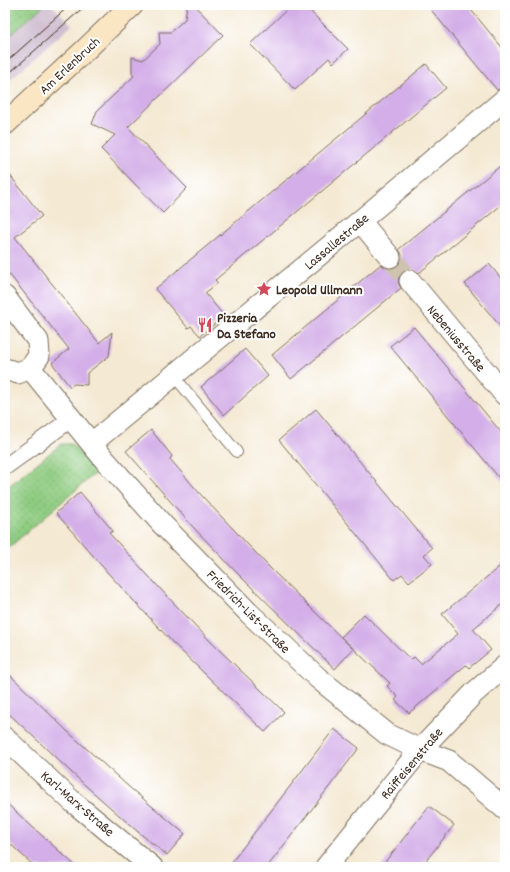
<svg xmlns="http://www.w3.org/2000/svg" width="510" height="872" font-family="Dekko,sans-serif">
	<defs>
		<pattern id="park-dots" width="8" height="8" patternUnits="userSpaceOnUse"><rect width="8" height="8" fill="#8fcc81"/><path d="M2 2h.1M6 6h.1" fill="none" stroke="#7caf6f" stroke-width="1.8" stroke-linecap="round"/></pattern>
	</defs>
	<rect width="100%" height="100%" fill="#fff"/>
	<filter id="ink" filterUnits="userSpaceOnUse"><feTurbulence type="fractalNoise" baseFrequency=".025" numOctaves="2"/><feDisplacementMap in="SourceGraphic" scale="8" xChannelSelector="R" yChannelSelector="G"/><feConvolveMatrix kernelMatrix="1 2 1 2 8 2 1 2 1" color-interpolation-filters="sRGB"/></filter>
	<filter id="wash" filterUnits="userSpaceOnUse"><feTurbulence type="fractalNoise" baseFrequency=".012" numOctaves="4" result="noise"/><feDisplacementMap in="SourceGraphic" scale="16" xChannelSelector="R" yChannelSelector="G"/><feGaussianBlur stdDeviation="0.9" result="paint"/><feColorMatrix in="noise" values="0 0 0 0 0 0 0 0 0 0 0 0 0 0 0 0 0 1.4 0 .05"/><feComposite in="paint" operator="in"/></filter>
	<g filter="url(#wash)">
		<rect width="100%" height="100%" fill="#f4e9d3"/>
		<path fill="#cfbdd0" d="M44,5H52L72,25L5,84V40Z"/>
		<g fill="url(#park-dots)" stroke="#657b50">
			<path d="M5,5H44L5,40Z"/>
			<path d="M61,444H72L98,471L5,551V489Z"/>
		</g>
		<g id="blocks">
			<g fill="#d3aee8">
				<path d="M187,5H194L223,35L128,127L187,188L163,213L101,149L115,135L92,124L97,111L134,76L132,74V57L143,60L160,44L159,32H171L185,19Z"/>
				<path d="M292,5H304L348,49L333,63L329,58L295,90L250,44Z"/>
				<path d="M427,5H467L505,51V87L497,90Z"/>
				<path d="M426,64L446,88L215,280L218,283L205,293L224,316L200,336L191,326L188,328L155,289Z"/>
				<path d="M505,162V202L419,273L414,270L408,269L403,272L399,277L398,283L401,288L291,379L272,355L381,264L386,268L392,269L397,266L401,261L402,255L399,249Z"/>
				<path d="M9,174L42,216L15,237L99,343L112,332L109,356L87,373V385L74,384L70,387L52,363L69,349L5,269V194L7,193Z"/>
				<path d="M489,264L505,283V332L465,284Z"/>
				<path d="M414,327L505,437V485L390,346Z"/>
				<path d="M245,349L268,376L224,415L201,387Z"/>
				<path d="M316,409L432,548L424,555L432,564L409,582L402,574L394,580L279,440Z"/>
				<path d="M151,430L172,456L170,459L202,496L271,569L353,649L335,669L240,576L193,527L126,451Z"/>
				<path d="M80,492L113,531L109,533L166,595L212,643L284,712L265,732L173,643L108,573L56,513Z"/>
				<path d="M505,562V602L473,629L491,650L469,668L466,665L409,713L395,700L398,697L387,686L390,683L341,637L364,614L411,660L414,657L421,664L458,634L442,614Z"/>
				<path d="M5,670L67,731L129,787L185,834L167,855L137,831L86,786L5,710Z"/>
				<path d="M334,729L359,748L329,787L267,867H228Z"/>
				<path d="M5,802L49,842L77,867H35L5,839Z"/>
				<path d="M429,806L454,825L421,867H381Z"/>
			</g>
		</g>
	</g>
	<g filter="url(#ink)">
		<use href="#blocks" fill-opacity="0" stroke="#7c6d5d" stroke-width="1"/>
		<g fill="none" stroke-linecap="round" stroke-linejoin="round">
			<path stroke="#cfc3af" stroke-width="21" stroke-dasharray="21 10" stroke-linecap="butt" d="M390,257L410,281"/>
			<g stroke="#7c6d5d" stroke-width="12">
				<path id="service" d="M174,376L237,452"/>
			</g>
			<g stroke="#7c6d5d" stroke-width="18">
				<path id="pedestrian" d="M5,467L71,419"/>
			</g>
			<g stroke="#7c6d5d" stroke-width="23">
				<g id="minor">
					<path d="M360,221L390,257"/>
					<path d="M410,281L505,395"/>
					<path d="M5,297L38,341L39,356L30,368L18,373L5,369"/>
					<path d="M30,368L104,459L163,525L249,613L318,678L387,734L420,750L449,761L505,809"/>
					<path d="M92,443L360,221L505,99"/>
					<path d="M5,738L73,802L152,867"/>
					<path d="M326,867L420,750L474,693L505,666"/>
				</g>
			</g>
			<g stroke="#7c6d5d" stroke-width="24">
				<path id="secondary" d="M5,124L82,53L132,5"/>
			</g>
			<use href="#service" stroke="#fff" stroke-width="10"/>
			<use href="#pedestrian" stroke="#fff" stroke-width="16"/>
			<use href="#minor" stroke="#fff" stroke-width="21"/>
			<use href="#secondary" stroke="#fbe6c4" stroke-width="22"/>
			<g stroke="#3b2a1e" stroke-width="1">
				<path d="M5,63L70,5"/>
				<path d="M5,77L86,5"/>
			</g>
		</g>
	</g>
	<defs>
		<g id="sight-bare" transform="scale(1.2)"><path d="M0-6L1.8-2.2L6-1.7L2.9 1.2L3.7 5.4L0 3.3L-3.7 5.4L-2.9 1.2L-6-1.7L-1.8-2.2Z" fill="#d1495b" stroke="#fff" stroke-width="2.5" paint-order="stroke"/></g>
		<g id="restaurant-bare" transform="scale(1.2)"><path d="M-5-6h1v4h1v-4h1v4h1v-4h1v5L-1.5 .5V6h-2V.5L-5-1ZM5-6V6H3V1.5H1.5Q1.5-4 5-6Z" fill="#d1495b" stroke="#fff" stroke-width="2.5" paint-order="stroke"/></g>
	</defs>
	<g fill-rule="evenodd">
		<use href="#sight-bare" x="264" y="289"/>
		<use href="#restaurant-bare" x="205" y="325"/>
	</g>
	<g text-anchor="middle" stroke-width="4" stroke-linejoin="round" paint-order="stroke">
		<g font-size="14" fill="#3b2a1e" stroke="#fff">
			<text transform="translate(69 65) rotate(-43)" y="5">Am Erlenbruch</text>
			<text transform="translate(336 241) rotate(-40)" y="5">Lassallestraße</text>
			<text transform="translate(457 338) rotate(50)" y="5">Nebeniusstraße</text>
			<text transform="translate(249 611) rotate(45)" y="5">Friedrich-List-Straße</text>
			<text transform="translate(411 763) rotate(-50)" y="5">Raiffeisenstraße</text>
			<text transform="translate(78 803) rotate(41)" y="5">Karl-Marx-Straße</text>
		</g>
		<g font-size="14" font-weight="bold" fill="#3b2a1e" stroke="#fff" text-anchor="start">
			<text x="276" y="294">Leopold Ullmann</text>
			<text x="217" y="322">Pizzeria<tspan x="217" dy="16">Da Stefano</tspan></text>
		</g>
	</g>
	<rect width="510" height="872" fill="none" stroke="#fff" stroke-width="20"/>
</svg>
